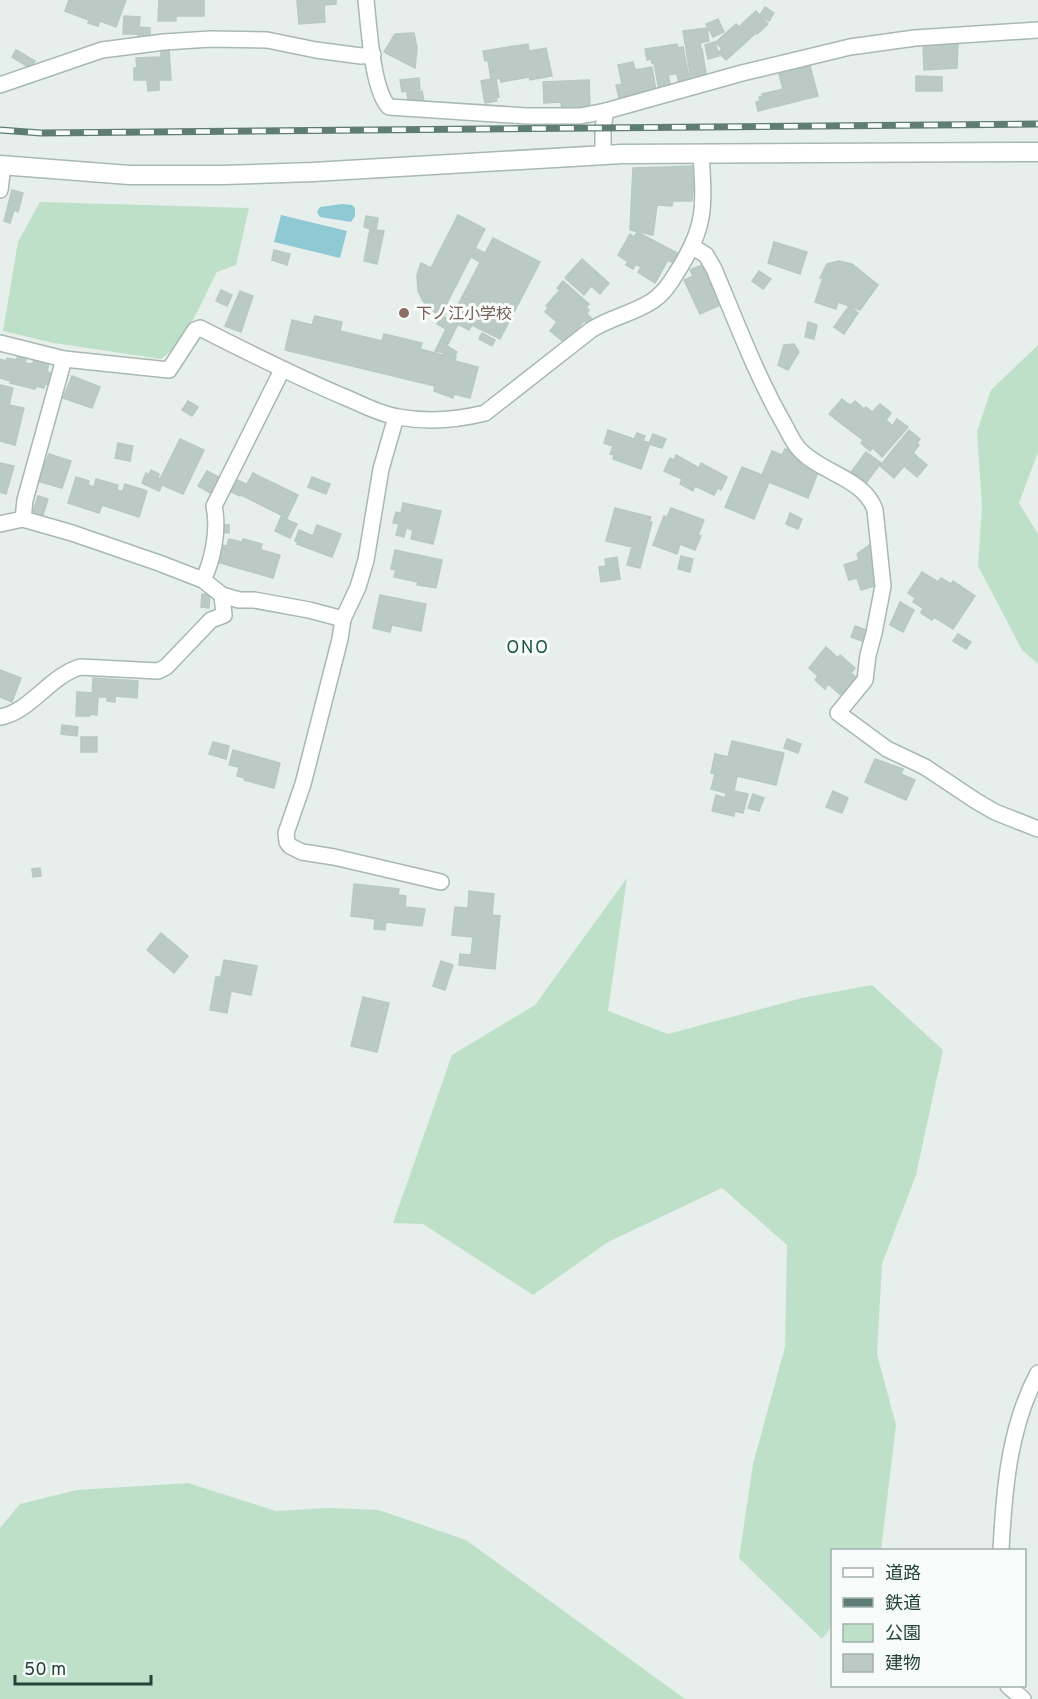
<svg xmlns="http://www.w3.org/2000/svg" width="1038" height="1699" font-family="Overpass,'Noto Sans JP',sans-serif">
	<rect width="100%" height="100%" fill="#e6efeb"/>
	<g fill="#bfe0c8">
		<path d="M40,202L249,208L236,265L217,272C203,299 186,342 161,359L54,343L3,331L18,242Z"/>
		<path d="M1038,345V452L1019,503L1038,534V664L1022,650L978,566L982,507L977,432L991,390Z"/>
		<path d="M627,878L608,1011L668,1034L802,998L872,985L943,1050L916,1175L882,1264L877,1354L896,1425L881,1550H832V1626L822,1639L739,1558L753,1464L785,1347L787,1245L722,1188L608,1242L533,1295L423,1224L393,1223L452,1055L535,1005Z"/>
		<path d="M188,1483L276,1511L328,1508L379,1510L466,1540L685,1699H0V1528L20,1504L77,1490Z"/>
	</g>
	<g fill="#8ec9d4">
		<path d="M342,204L352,205L355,208V216L351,222L320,217L317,212L320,207Z"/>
		<path d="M281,215L347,231L340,258L274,242Z"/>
	</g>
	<g fill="#bbcac4" stroke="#b8c9c2" stroke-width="1.5">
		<path d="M69,0H126L116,27L100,21L98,26L88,23L89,20L65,11Z"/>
		<path d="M159,0H204V16H176V21H158Z"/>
		<path d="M297,0H336V4L324,5L325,22L299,24Z"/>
		<path d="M765,7L774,13L769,21L760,15Z"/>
		<path d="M756,11L768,24L757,34L745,21Z"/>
		<path d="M124,16L140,17L139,27L150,28V38H138V34H123Z"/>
		<path d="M718,19L724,32L713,37L706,24Z"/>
		<path d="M744,22L755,34L726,60L718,52L722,49L716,42L736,24L739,27Z"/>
		<path d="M707,28L709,41L700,43L701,49H702L707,79L679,84L677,75L690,73L683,31Z"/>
		<path d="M414,33L417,48L415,68L384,52L395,34Z"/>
		<path d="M715,42L719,56L708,59L705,45Z"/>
		<path d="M958,43L957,68L924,70L923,44Z"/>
		<path d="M528,44L529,51L546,48L552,76L530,80L529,77L501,82L500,78L496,79L499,97L496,98L497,101L485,103L481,81L491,79L488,60L485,61L483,51Z"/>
		<path d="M677,44L678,48L683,47L688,72L668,75L671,88L659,90L654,63H652L651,59L647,60L645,49Z"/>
		<path d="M161,48H169L171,80H159V90L148,91L147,80H134V68H137L136,58L161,57Z"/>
		<path d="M16,50L35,61L30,68L12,57Z"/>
		<path d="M633,62L635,70L652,67L656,91L619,98L616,85L622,84L618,65Z"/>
		<path d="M810,66L818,96L758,111L756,102L760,101L759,97L763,96L762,94L783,89L779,74Z"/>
		<path d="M916,76L942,77V91H916Z"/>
		<path d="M419,78L420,89L402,92L400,80Z"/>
		<path d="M589,80L590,108L562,110L561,102L544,103L543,82Z"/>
		<path d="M422,91L424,101L408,102L407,92Z"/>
		<path d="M696,166L692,201H673L672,206L657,205L653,235L630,230L633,168Z"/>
		<path d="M12,190L23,193L18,212L14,210L10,223L4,221Z"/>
		<path d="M458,215L485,229L447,303L450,304L444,317L434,312L423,301L418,291L417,275L421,263L431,268Z"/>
		<path d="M366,216L378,218L376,230L384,231L377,264L364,261L370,229L364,227Z"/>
		<path d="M637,232L683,256L677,265L668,260L655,283L638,272L641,267L636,264L633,269L626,265L628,262L618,255L630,234L634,237Z"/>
		<path d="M493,238L540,262L500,339L472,325L469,330L450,320Z"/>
		<path d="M774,242L807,252L800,274L768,263Z"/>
		<path d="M475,248L485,253L480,262L471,257Z"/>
		<path d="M274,250L290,254L287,265L272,260Z"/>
		<path d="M582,259L609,283L600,294L591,286L584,295L565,278Z"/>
		<path d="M839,261L852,264L878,285L860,310L838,302L836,309L815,302L823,278H820L827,264Z"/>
		<path d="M702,265L720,305L700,314L684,280L693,276L690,270Z"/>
		<path d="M759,271L771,279L763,289L752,281Z"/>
		<path d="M563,281L589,304L586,307L589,310L587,314L592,319L588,324L584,321L565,343L550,331L557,322L545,312L548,308L546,306L560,290L557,288Z"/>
		<path d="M221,290L232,295L227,306L216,301Z"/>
		<path d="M240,291L253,296L241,332L225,326Z"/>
		<path d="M849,306L858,313L844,334L834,327Z"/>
		<path d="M315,316L342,322L340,331L382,341L384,334L422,343L420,349L443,355L444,353L456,356L455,361L478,367L470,398L454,394L453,398L434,391L435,386L285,350L292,320L312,325Z"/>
		<path d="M441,316L458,324L447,346L457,352L455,355L435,351L446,329L437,324Z"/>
		<path d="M808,322L817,325L814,339L805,337Z"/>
		<path d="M482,333L495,340L492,346L479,339Z"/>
		<path d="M794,344L799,352L788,370L778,365L784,345Z"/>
		<path d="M18,353L27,355L25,363L33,364L34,359L49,362L44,388L36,386L35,389L10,383L11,381L0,378V359L6,361L7,358L17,360Z"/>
		<path d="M47,372L55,374L52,386L45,384Z"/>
		<path d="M72,376L100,387L92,408L63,398Z"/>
		<path d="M0,385L13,388L9,405L24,408L15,445L0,441Z"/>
		<path d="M842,399L848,404L836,419L829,414Z"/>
		<path d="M188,401L198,407L192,416L182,410Z"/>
		<path d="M855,401L864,409L866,407L872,412L880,404L891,413L886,420L902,434L882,457L873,448L870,451L861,443L863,440L835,419L849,404L851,405Z"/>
		<path d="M897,419L908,427L902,434L892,426Z"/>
		<path d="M608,430L634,439L637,433L645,436L643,441L650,443L641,469L613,459L614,455L610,454L613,446L604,443Z"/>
		<path d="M909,430L920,439L917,443L919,445L913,453L927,465L917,477L904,466L894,478L880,466Z"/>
		<path d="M653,434L666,439L662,448L649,444Z"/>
		<path d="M180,439L204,450L183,494L162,485L159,491L142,483L146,473L149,475L151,470L159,474L158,478L160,479Z"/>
		<path d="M118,443L133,446L130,461L115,458Z"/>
		<path d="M785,449L797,453L805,460L803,463L819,470L808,498L769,482L754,519L725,507L742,467L762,475L772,451L782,455Z"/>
		<path d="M866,452L881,463L866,483L851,472Z"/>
		<path d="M49,454L71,461L62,488L37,481L43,460L46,461Z"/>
		<path d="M676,455L699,468L701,463L727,477L721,490L718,488L714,495L695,486L693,491L680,484L682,479L664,471L670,458L674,460Z"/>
		<path d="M0,463L14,466L6,494L0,492Z"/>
		<path d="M207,471L222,479L214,495L198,486Z"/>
		<path d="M253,473L298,495L287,518L241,495Z"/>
		<path d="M76,477L89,481L88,485L94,487L96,479L118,485L117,490L123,491L125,484L147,491L139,517L102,505L99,513L68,503Z"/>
		<path d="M312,477L330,484L326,494L308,487Z"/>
		<path d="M235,479L246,484L240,496L229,491Z"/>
		<path d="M38,496L48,499L43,515L33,512Z"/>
		<path d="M403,503L441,511L433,544L411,539L413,530L406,528L404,537L396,535L399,524L393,523L396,512L401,513Z"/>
		<path d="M615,508L651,517L649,522H652L640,568L627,565L632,547L606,541Z"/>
		<path d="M671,508L704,520L698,535L701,536L695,550L680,544L677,554L653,545L664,516L667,517Z"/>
		<path d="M790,513L802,519L798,529L786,524Z"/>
		<path d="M281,517L297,524L290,538L275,531Z"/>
		<path d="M221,525H229V533L220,532Z"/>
		<path d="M317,525L341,534L332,557L297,544L298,542L295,541L299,530L313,536Z"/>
		<path d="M229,539L242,542L243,539L262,544L261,550L280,555L273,578L217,562L222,545L227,546Z"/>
		<path d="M876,540L884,583L861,590L857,578L849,580L844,565L859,560L857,554Z"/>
		<path d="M395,550L442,560L436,588L417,585L418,582L394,577L396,570L391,569Z"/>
		<path d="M681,556L693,559L690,572L678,569Z"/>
		<path d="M617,557L620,579L601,582L599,567L606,566L605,559Z"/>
		<path d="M922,572L938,582L941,578L951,584L953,581L975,596L953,629L934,617L932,620L921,613L923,608L913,602L915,598L908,593Z"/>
		<path d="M202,594L210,595L209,608L201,607Z"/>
		<path d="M380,595L426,604L421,631L392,625L390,632L373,628Z"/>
		<path d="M900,602L914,610L903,632L890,625Z"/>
		<path d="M855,626L874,633L870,644L851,637Z"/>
		<path d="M958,634L971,642L966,649L953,641Z"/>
		<path d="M826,647L838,658L840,655L855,668L851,673L857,678L842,696L828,684L825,689L815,680L818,676L809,668Z"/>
		<path d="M0,670L21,678L12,702L0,697Z"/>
		<path d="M93,678L138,681L137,698L115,696V702L107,701V697H98L97,715L91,714Z"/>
		<path d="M77,692L91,693L90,716H76Z"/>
		<path d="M62,725L78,727L77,736L61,734Z"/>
		<rect x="81" y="737" width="16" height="15"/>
		<path d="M787,739L801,744L798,753L784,748Z"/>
		<path d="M732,741L784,753L776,785L737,776L734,791L748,794L743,813L735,811L734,816L712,811L716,795L725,798L726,793L711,789L715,774L711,773L715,754L728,757Z"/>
		<path d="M213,742L229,746L226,759L209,754Z"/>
		<path d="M233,750L280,763L274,788L244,780L245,778L237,776L239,767L229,765Z"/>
		<path d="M875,759L903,769L901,774L915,780L906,800L865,782Z"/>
		<path d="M833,791L848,798L842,813L826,807Z"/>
		<path d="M753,794L764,798L759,811L748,808Z"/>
		<path d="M40,868L41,876L33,877L32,869Z"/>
		<path d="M354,884L399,889L398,895L406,896L405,907L425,909L422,926L386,922L385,930L374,929L375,919L351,916Z"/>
		<path d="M469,891L494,894L492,915L500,916L495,969L459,965L460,954L471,955L473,937L452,935L455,907L468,908Z"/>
		<path d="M161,933L188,956L174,973L147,950Z"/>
		<path d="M224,960L257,966L251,995L221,989L222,981H220Z"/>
		<path d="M441,961L453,965L445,990L433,986Z"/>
		<path d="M216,977H221L220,981H222L221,989L231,991L227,1013L210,1010Z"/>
		<path d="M363,997L389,1003L377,1052L351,1046Z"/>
	</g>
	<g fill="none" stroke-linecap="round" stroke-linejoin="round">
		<g stroke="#a8b8b2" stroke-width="18">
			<g id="minor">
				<path d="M366,0C369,26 372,90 389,107L527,116H580L606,111L742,73L850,47L915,38L1038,30"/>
				<path d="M0,85L102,50L164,42L211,39L267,40L316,50L361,56L373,55"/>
				<path d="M603,155V128L606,111"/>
				<path d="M0,190L3,165"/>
				<path d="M693,247L706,255L714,269C736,321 756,375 784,424C789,433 794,445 801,451C822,473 865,479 875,510L883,586L874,633L868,655L865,680L838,713L887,749L925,767L976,801L995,812L1038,829"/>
				<path d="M0,343L64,359L169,370L195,330L200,328C247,352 293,375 342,396C360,403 378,414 398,417C426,422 457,420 485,413L591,330C609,318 631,314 649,303C662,296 670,284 677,272C707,226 704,206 701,153"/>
				<path d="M396,417L381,469L366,560L358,587L343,619L340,639L303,784L286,833L287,842L290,846L302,852L334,857L441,882"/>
				<path d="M23,519L25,500L64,359"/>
				<path d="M0,524L23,519L72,533L159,563L203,580L222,595L239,600H254L309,610L343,619"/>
				<path d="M203,580C213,560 219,529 214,506L282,370"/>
				<path d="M0,717C30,712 50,676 80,667L158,671L166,667L211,620L224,615L222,595"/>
				<path d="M1001,1550C1004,1490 1009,1427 1038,1373"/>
				<path d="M1008,1686L1023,1699"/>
			</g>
		</g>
		<g stroke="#a8b8b2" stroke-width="21">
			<path id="tertiary" d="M0,165L129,175H223L313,172L622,154L1038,152"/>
		</g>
		<use href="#minor" stroke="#fff" stroke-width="15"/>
		<use href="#tertiary" stroke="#fff" stroke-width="18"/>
		<g stroke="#5f7d75" stroke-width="7">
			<path id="rail" d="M0,130L41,133L1038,124"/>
		</g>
		<use href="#rail" stroke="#f7fbf9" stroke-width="4.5" stroke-dasharray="14" stroke-linecap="butt"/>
	</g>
	<circle fill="#8d6e63" stroke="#f7fbf9" stroke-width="2" cx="404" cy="313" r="6"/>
	<g text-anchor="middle" stroke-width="6" stroke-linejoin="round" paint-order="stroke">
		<g font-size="16" fill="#785e54" stroke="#f7fbf9" text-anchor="start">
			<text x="416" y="319">下ノ江小学校</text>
		</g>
		<g font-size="18" letter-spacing="1.5" fill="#1f5548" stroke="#f7fbf9">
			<text x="528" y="653">ONO</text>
		</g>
	</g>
	<rect x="831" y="1549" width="195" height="138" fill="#f7fbf9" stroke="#a3b1ad" stroke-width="1.5"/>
	<rect x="843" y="1568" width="30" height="9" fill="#ffffff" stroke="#a3b1ad" stroke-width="1.5"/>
	<text x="885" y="1579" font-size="18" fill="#24423a">道路</text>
	<rect x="843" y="1598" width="30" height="9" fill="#5f7d75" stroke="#a3b1ad" stroke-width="1.5"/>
	<text x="885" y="1609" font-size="18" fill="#24423a">鉄道</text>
	<rect x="843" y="1624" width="30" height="18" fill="#bfe0c8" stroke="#a3b1ad" stroke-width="1.5"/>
	<text x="885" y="1639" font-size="18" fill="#24423a">公園</text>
	<rect x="843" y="1654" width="30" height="18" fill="#bbcac4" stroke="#a3b1ad" stroke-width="1.5"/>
	<text x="885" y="1669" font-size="18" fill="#24423a">建物</text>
	<path d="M15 1675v9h136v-9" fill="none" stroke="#24423a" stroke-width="3"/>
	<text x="24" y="1675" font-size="18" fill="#24423a" stroke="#f7fbf9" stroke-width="4.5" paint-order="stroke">50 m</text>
</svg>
